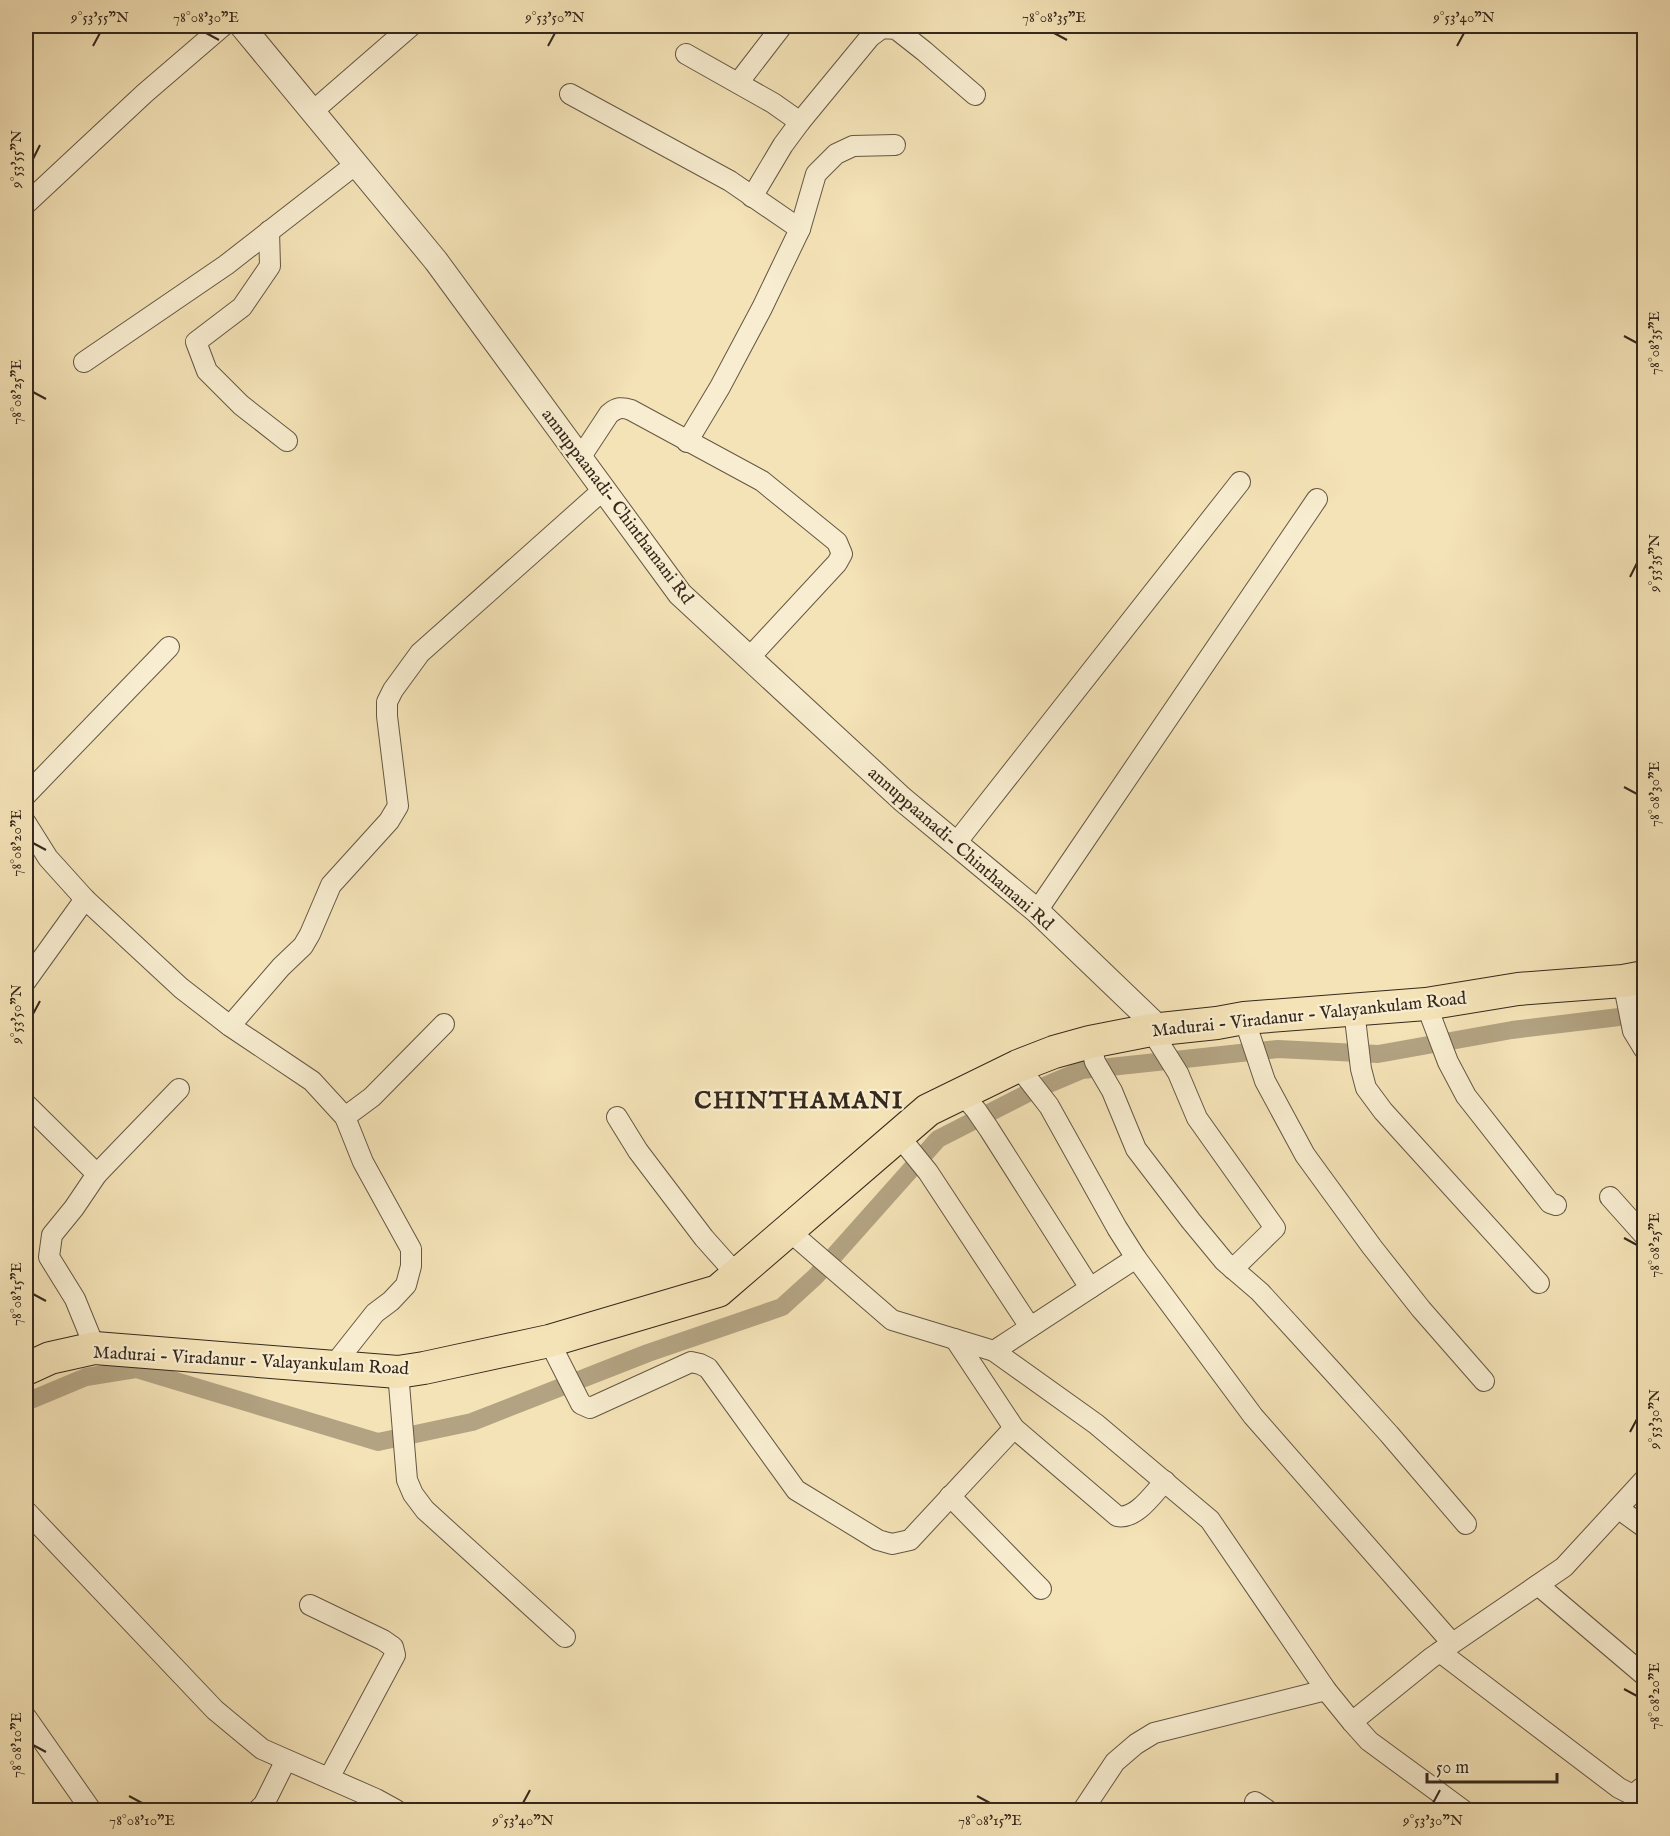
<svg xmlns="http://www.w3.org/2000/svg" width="1670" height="1836" font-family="'IM FELL English',serif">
	<rect width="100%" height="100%" fill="#f4e3b7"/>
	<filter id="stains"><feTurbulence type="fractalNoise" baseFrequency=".00333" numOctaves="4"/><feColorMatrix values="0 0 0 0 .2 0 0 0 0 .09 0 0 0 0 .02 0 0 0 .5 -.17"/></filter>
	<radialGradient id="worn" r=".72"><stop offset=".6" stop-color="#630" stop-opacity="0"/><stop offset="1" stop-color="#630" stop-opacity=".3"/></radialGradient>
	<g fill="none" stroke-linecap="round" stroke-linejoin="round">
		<path stroke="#b3a382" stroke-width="18" d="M26,1402L86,1377L136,1369L378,1442L472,1422L648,1353L782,1307L816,1276L938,1139L1030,1092L1082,1070L1278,1049L1378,1054L1512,1030L1644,1014"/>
		<g stroke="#655743" stroke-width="22">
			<g id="minor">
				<path d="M686,54L773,103L800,122"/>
				<path d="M738,83L782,26"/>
				<path d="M570,94L730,181L800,229"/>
				<path d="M312,112L411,26"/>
				<path d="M752,197L783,145L800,122L870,37L882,28L896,29L924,51L975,95"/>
				<path d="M26,204L145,93L223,26"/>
				<path d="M269,231L270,266L242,307L196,342L207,371L241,405L287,441"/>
				<path d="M84,362L226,265L356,164"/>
				<path d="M687,442L720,387L762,308L800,229L816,174L836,154L853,146L895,145"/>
				<path d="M580,458L609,414C617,407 622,407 631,410L762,481L837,542L842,554L837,563L749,658"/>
				<path d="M26,795L169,647"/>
				<path d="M26,823L48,858L85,899L181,988L230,1026L312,1081L345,1117L363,1162L411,1249V1266L406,1285L391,1301L375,1313L333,1366"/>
				<path d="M956,843L1240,482"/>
				<path d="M1037,911L1317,499"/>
				<path d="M26,981L85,899"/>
				<path d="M1623,981L1633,1031L1644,1049"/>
				<path d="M1426,1004L1448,1062L1466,1096L1550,1203L1556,1205"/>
				<path d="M1354,1010L1361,1069L1366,1088L1383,1111L1539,1283"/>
				<path d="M1244,1018L1265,1081L1305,1155L1372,1247L1421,1309L1484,1381"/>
				<path d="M230,1026L281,967L303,946L310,934L331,885L389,821L398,806L387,716V702L393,690L420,653L603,490"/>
				<path d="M1151,1030L1178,1073L1197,1118L1275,1228L1233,1269"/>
				<path d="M1090,1042L1095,1062L1112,1091L1136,1149L1191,1221L1224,1261L1260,1292L1333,1372L1389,1434L1466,1524"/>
				<path d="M962,1094L976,1110L989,1129L1090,1288"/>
				<path d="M26,1104L97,1174"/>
				<path d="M345,1117L372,1097L444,1024"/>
				<path d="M617,1117L638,1151L704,1238L737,1275"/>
				<path d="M898,1135L928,1172L1030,1327"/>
				<path d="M1610,1197L1644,1235"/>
				<path d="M788,1230L892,1320L994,1351L1096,1424L1210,1520L1326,1690L1352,1722L1369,1741L1463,1810"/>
				<path d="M1136,1258L1253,1416L1452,1643"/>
				<path d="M955,1339L1014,1428L1117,1516C1136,1520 1153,1494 1165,1481"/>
				<path d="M549,1341L581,1404L590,1408L691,1362L700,1364L708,1368L796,1490L878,1540L892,1544L910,1540L1014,1428"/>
				<path d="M95,1348L75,1299L49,1257L52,1235L74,1208L97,1174L179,1089"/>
				<path d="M994,1351L1136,1258L1117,1228L1049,1106L1018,1066"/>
				<path d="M398,1372L407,1480L413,1494L425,1510L565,1637"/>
				<path d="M950,1496L1041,1589"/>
				<path d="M1619,1509L1644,1527"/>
				<path d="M26,1511L215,1710L262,1749L376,1799L396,1810"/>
				<path d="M1538,1585L1644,1675"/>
				<path d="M310,1605L383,1640L393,1647L395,1655L329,1778"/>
				<path d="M1440,1652L1619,1788L1633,1795L1644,1786"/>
				<path d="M26,1717L91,1810"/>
				<path d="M1352,1722L1431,1658L1564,1567L1644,1480"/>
				<path d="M1255,1802L1267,1810"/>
				<path d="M258,1810L264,1804L286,1760"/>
				<path d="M1083,1810L1115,1762L1136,1744L1154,1733L1326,1690"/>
			</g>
		</g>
		<g stroke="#655743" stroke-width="26">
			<path id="tertiary" d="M242,26L436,261L680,594L902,799L1037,911L1160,1029"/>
		</g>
		<g stroke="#35281c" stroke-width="34">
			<path id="primary" d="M26,1369L50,1358L95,1348L398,1372L424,1368L549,1341L718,1291L928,1110L1018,1066L1054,1052L1090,1042L1151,1030L1217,1023L1244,1018L1426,1004L1518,989L1623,981L1644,977"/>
		</g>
		<use href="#minor" stroke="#f8edd0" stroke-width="20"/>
		<use href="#tertiary" stroke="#f8edd0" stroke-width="24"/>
		<use href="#primary" stroke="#f4e3b7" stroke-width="32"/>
	</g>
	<path fill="none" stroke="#35281c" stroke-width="2" d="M206,33L219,40M1054,33L1067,40M93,46L100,33M548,46L555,33M1457,46L1464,33M33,159L40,145M1624,336L1637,343M33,392L46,399M1630,577L1637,563M1624,787L1637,794M33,843L46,850M33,1014L40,1001M1624,1238L1637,1245M33,1294L46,1301M1630,1432L1637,1419M1624,1689L1637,1696M33,1745L46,1752M129,1796L142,1803M977,1796L990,1803M523,1803L530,1790M1433,1803L1440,1790"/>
	<g text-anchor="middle" stroke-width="4.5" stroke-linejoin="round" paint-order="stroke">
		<g font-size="18" fill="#35281c" stroke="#f8edd0">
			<text transform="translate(618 506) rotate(53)" y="6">annuppaanadi- Chinthamani Rd</text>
			<text transform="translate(961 848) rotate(41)" y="6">annuppaanadi- Chinthamani Rd</text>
			<text transform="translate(1309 1014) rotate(-6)" y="6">Madurai - Viradanur - Valayankulam Road</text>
			<text transform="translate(251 1360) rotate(3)" y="6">Madurai - Viradanur - Valayankulam Road</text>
		</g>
		<g font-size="24" font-weight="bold" letter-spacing="1.5" fill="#35281c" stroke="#f8edd0">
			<text x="799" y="1108">CHINTHAMANI</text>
		</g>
	</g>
	<rect width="1670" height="1836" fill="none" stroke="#f4e3b7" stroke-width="66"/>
	<path d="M1427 1773v9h130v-9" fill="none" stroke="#35281c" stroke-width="3"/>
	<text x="1436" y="1773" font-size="18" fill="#35281c" stroke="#f8edd0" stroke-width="4.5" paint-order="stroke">50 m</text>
	<rect x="33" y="33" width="1604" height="1770" fill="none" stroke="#35281c" stroke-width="2"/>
	<g font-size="15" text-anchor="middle" fill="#35281c">
		<text x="100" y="22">9°53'55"N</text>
		<text x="206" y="22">78°08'30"E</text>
		<text x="555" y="22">9°53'50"N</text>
		<text x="1054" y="22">78°08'35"E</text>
		<text x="1464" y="22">9°53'40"N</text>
		<text transform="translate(16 159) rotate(-90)" y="5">9°53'55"N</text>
		<text transform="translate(1654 343) rotate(-90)" y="5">78°08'35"E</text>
		<text transform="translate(16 392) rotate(-90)" y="5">78°08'25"E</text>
		<text transform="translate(1654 563) rotate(-90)" y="5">9°53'35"N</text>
		<text transform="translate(1654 794) rotate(-90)" y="5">78°08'30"E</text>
		<text transform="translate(16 843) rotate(-90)" y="5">78°08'20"E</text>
		<text transform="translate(16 1014) rotate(-90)" y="5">9°53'50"N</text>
		<text transform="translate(1654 1245) rotate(-90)" y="5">78°08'25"E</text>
		<text transform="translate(16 1294) rotate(-90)" y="5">78°08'15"E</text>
		<text transform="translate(1654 1419) rotate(-90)" y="5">9°53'30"N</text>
		<text transform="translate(1654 1696) rotate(-90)" y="5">78°08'20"E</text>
		<text transform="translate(16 1745) rotate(-90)" y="5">78°08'10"E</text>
		<text x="142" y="1825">78°08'10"E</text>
		<text x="523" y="1825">9°53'40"N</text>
		<text x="990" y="1825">78°08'15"E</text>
		<text x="1433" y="1825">9°53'30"N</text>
	</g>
	<rect width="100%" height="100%" filter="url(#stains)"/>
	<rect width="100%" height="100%" fill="url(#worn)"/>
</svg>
